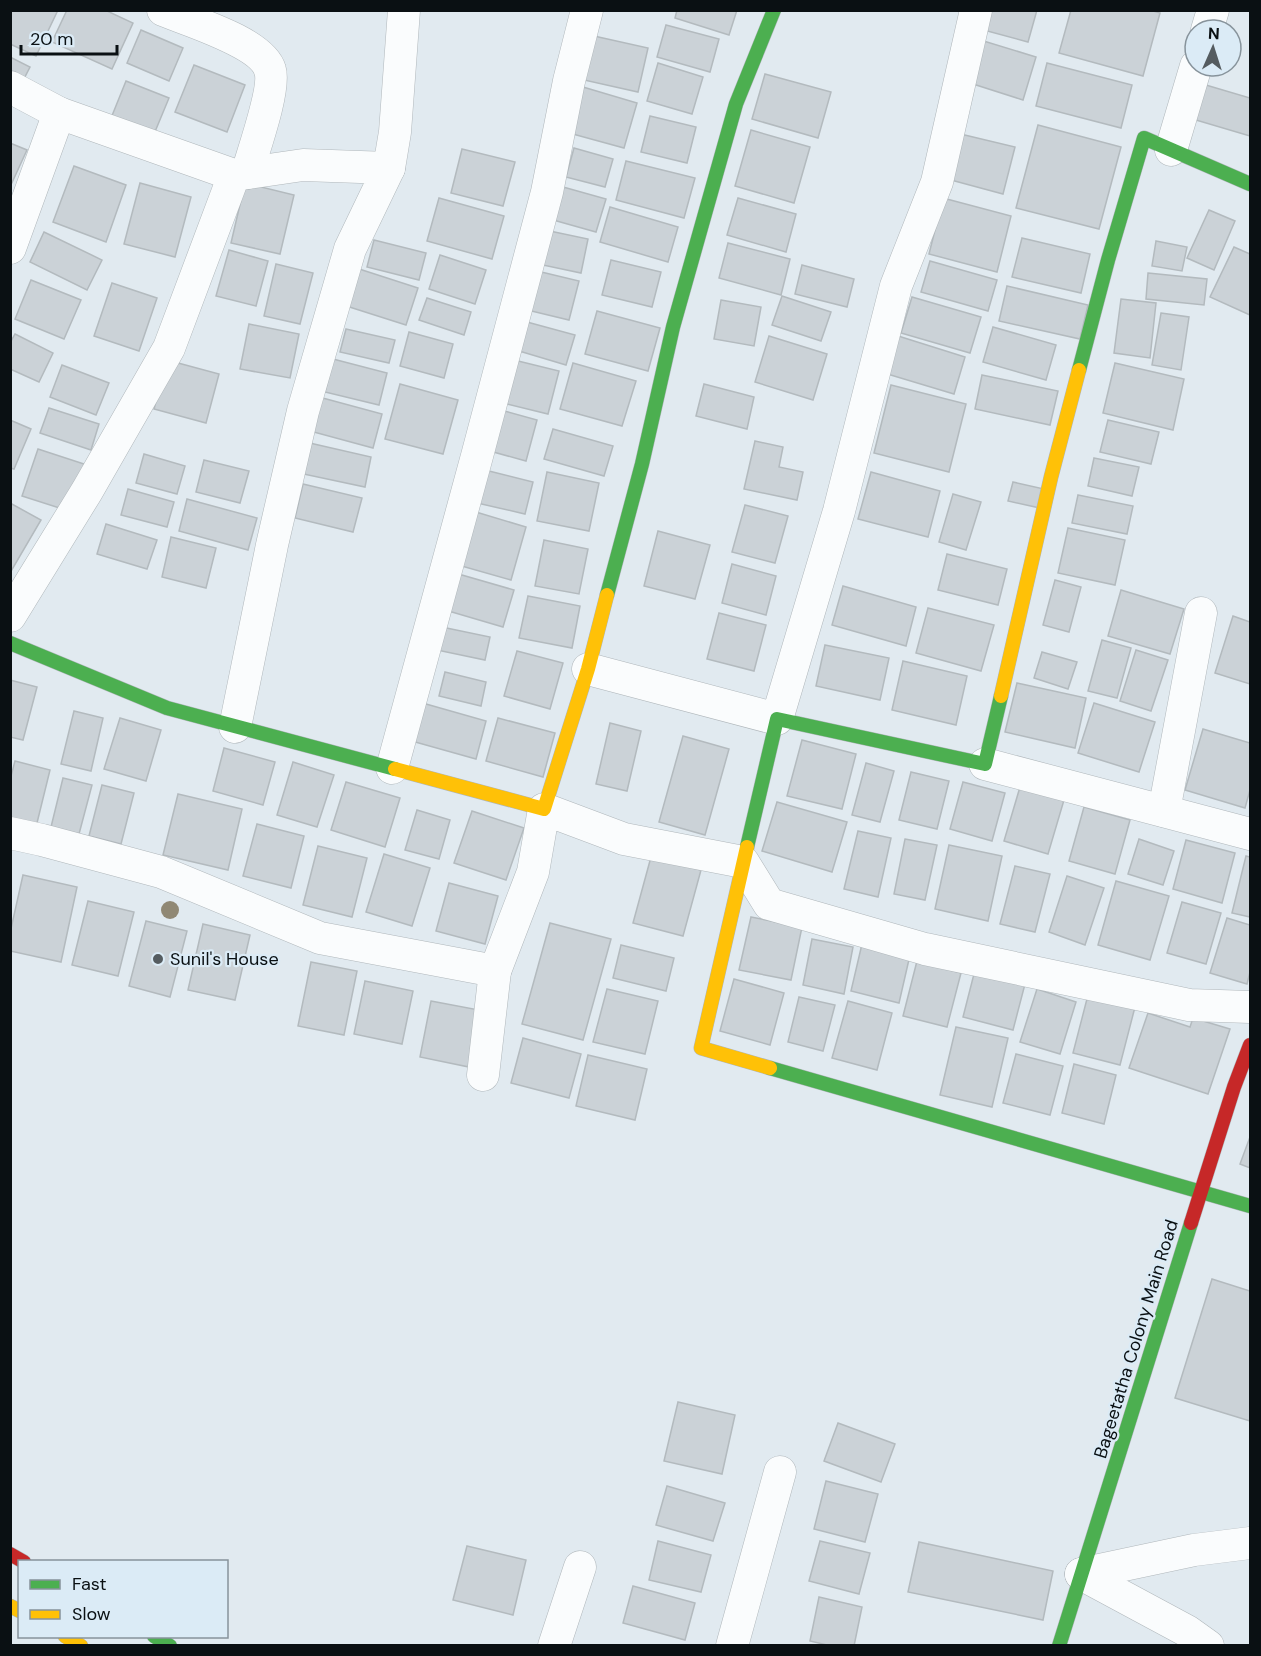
<svg xmlns="http://www.w3.org/2000/svg" width="1261" height="1656" font-family="'DM Sans',sans-serif">
	<rect width="100%" height="100%" fill="#e1eaf0"/>
	<g fill="#cbd2d7" stroke="#b3babe" stroke-width="1.5">
		<path d="M10,10H58L36,56L10,44Z"/>
		<path d="M67,10H105L133,23L112,69L52,42Z"/>
		<path d="M677,10H737L729,35L675,18Z"/>
		<path d="M969,10H1037L1028,42L965,25Z"/>
		<path d="M1071,10H1150L1160,13L1143,76L1059,53Z"/>
		<path d="M666,25L719,39L710,72L657,57Z"/>
		<path d="M141,30L183,48L169,81L127,63Z"/>
		<path d="M964,35L1036,57L1023,100L951,77Z"/>
		<path d="M594,36L648,48L638,92L584,80Z"/>
		<path d="M10,57L30,67L13,100L10,99Z"/>
		<path d="M658,63L703,77L692,114L647,101Z"/>
		<path d="M1047,63L1132,85L1121,128L1036,106Z"/>
		<path d="M194,65L245,85L227,132L175,112Z"/>
		<path d="M765,74L831,92L818,138L752,119Z"/>
		<path d="M1189,80L1250,98V136L1179,115Z"/>
		<path d="M126,81L169,98L147,151L105,133Z"/>
		<path d="M583,87L637,103L624,148L569,133Z"/>
		<path d="M650,116L696,127L687,163L641,152Z"/>
		<path d="M1038,125L1121,147L1099,229L1016,208Z"/>
		<path d="M751,130L810,147L794,203L735,186Z"/>
		<path d="M948,131L1015,147L1003,194L936,176Z"/>
		<path d="M10,143L27,150L10,187Z"/>
		<path d="M574,148L613,159L605,187L566,177Z"/>
		<path d="M462,149L515,162L503,206L451,193Z"/>
		<path d="M626,161L695,178L684,218L616,200Z"/>
		<path d="M74,166L126,185L106,242L53,222Z"/>
		<path d="M140,183L191,197L175,257L124,244Z"/>
		<path d="M245,183L294,195L280,254L231,243Z"/>
		<path d="M556,185L606,199L596,232L546,218Z"/>
		<path d="M439,198L504,216L492,259L427,241Z"/>
		<path d="M738,198L796,214L786,252L727,235Z"/>
		<path d="M943,198L1011,216L997,272L929,254Z"/>
		<path d="M610,207L678,227L668,262L600,242Z"/>
		<path d="M1209,210L1235,221L1214,270L1187,258Z"/>
		<path d="M545,230L588,239L581,273L538,264Z"/>
		<path d="M44,232L102,260L87,290L30,262Z"/>
		<path d="M1022,238L1090,254L1081,293L1012,277Z"/>
		<path d="M374,240L426,253L419,280L367,267Z"/>
		<path d="M1156,241L1187,247L1182,271L1152,266Z"/>
		<path d="M728,243L790,259L781,295L719,278Z"/>
		<path d="M1234,247L1250,254V315L1210,297Z"/>
		<path d="M229,250L268,261L256,306L216,296Z"/>
		<path d="M440,255L486,270L475,304L429,289Z"/>
		<path d="M611,260L661,272L652,307L602,295Z"/>
		<path d="M930,261L997,280L988,311L921,292Z"/>
		<path d="M276,264L313,273L300,324L264,316Z"/>
		<path d="M802,265L854,279L847,307L795,294Z"/>
		<path d="M353,267L418,288L406,325L340,304Z"/>
		<path d="M533,270L579,281L569,320L523,309Z"/>
		<path d="M1148,273L1207,279L1204,305L1146,299Z"/>
		<path d="M31,280L81,300L64,339L15,319Z"/>
		<path d="M112,283L157,298L139,351L94,336Z"/>
		<path d="M1007,286L1088,305L1080,339L999,321Z"/>
		<path d="M782,296L831,312L821,341L772,325Z"/>
		<path d="M912,297L981,317L970,353L901,333Z"/>
		<path d="M427,298L471,312L464,335L419,320Z"/>
		<path d="M1121,299L1156,303L1150,358L1114,353Z"/>
		<path d="M721,300L761,307L754,346L714,339Z"/>
		<path d="M597,311L660,328L648,371L585,354Z"/>
		<path d="M1161,313L1189,317L1181,370L1152,365Z"/>
		<path d="M527,322L575,335L566,365L519,351Z"/>
		<path d="M249,324L299,334L290,378L240,369Z"/>
		<path d="M993,327L1056,345L1046,380L983,362Z"/>
		<path d="M346,329L395,340L389,363L340,352Z"/>
		<path d="M409,332L453,344L444,378L400,366Z"/>
		<path d="M15,334L53,353L39,382L10,369V343Z"/>
		<path d="M895,335L965,357L954,394L884,373Z"/>
		<path d="M769,336L827,354L813,400L755,382Z"/>
		<path d="M333,359L387,373L379,405L325,392Z"/>
		<path d="M167,360L219,374L206,423L154,409Z"/>
		<path d="M514,360L559,371L548,414L503,403Z"/>
		<path d="M573,363L636,381L622,426L560,409Z"/>
		<path d="M1115,363L1184,379L1173,430L1103,413Z"/>
		<path d="M62,365L109,383L96,415L50,397Z"/>
		<path d="M982,375L1058,391L1050,425L975,409Z"/>
		<path d="M400,384L458,400L443,454L385,439Z"/>
		<path d="M704,384L754,397L747,429L696,416Z"/>
		<path d="M891,385L966,404L949,472L874,453Z"/>
		<path d="M319,397L382,414L373,448L310,431Z"/>
		<path d="M49,408L99,424L91,450L40,433Z"/>
		<path d="M497,409L537,420L526,461L486,450Z"/>
		<path d="M10,420L31,429L14,469L10,468Z"/>
		<path d="M1108,420L1159,432L1151,464L1100,452Z"/>
		<path d="M553,429L613,446L604,476L544,459Z"/>
		<path d="M301,441L371,457L365,487L294,472Z"/>
		<path d="M755,441L783,447L779,467L803,472L797,500L744,489Z"/>
		<path d="M38,449L87,465L72,512L22,496Z"/>
		<path d="M144,454L185,466L177,494L136,483Z"/>
		<path d="M1094,458L1139,467L1132,496L1088,486Z"/>
		<path d="M204,460L249,471L240,503L196,492Z"/>
		<path d="M485,470L533,482L525,514L477,503Z"/>
		<path d="M547,472L599,483L589,531L537,521Z"/>
		<path d="M871,472L940,491L928,537L858,519Z"/>
		<path d="M1013,482L1044,489L1040,508L1008,501Z"/>
		<path d="M303,484L362,498L353,532L295,518Z"/>
		<path d="M128,489L174,502L167,527L121,515Z"/>
		<path d="M953,494L981,502L966,550L939,542Z"/>
		<path d="M1078,495L1133,506L1127,534L1072,523Z"/>
		<path d="M187,499L257,518L248,550L179,531Z"/>
		<path d="M10,503L41,520L10,573Z"/>
		<path d="M745,505L788,516L775,563L732,552Z"/>
		<path d="M466,509L526,527L511,580L451,563Z"/>
		<path d="M106,524L157,540L147,569L97,554Z"/>
		<path d="M1068,528L1125,540L1115,585L1058,573Z"/>
		<path d="M658,531L710,545L695,599L644,586Z"/>
		<path d="M171,537L216,548L206,588L162,577Z"/>
		<path d="M544,540L588,549L579,594L535,586Z"/>
		<path d="M947,554L1007,569L998,605L938,590Z"/>
		<path d="M732,564L776,576L766,615L722,603Z"/>
		<path d="M455,573L514,590L503,627L445,610Z"/>
		<path d="M1055,580L1081,587L1069,632L1043,625Z"/>
		<path d="M843,586L916,607L906,646L832,625Z"/>
		<path d="M1121,590L1184,609L1170,654L1108,636Z"/>
		<path d="M528,596L580,606L572,648L519,638Z"/>
		<path d="M928,608L994,625L981,671L916,653Z"/>
		<path d="M719,613L766,625L754,671L707,659Z"/>
		<path d="M1233,616L1250,622V684L1215,673Z"/>
		<path d="M437,626L490,637L485,660L432,649Z"/>
		<path d="M1102,640L1131,648L1117,698L1088,691Z"/>
		<path d="M825,645L889,658L880,700L816,686Z"/>
		<path d="M1136,650L1168,660L1151,711L1120,701Z"/>
		<path d="M517,651L563,663L550,709L504,696Z"/>
		<path d="M1042,652L1077,662L1068,689L1034,678Z"/>
		<path d="M903,661L967,676L956,725L892,710Z"/>
		<path d="M445,672L486,682L481,706L439,696Z"/>
		<path d="M10,680L37,687L23,740L10,737Z"/>
		<path d="M1017,683L1086,698L1075,748L1005,732Z"/>
		<path d="M419,702L486,721L476,759L408,740Z"/>
		<path d="M1094,703L1155,722L1139,772L1078,753Z"/>
		<path d="M74,711L103,718L91,771L61,764Z"/>
		<path d="M120,718L161,730L146,781L104,769Z"/>
		<path d="M498,718L555,733L543,777L486,761Z"/>
		<path d="M610,723L641,731L627,791L596,784Z"/>
		<path d="M1203,729L1250,743V790L1245,808L1185,790Z"/>
		<path d="M683,736L729,749L705,835L659,822Z"/>
		<path d="M802,740L856,754L842,809L787,796Z"/>
		<path d="M224,748L275,762L263,805L213,791Z"/>
		<path d="M15,761L50,770L36,827L10,821V780Z"/>
		<path d="M293,762L334,775L317,827L277,815Z"/>
		<path d="M866,763L894,771L880,822L852,815Z"/>
		<path d="M911,772L949,781L937,829L899,820Z"/>
		<path d="M63,778L92,785L79,834L51,827Z"/>
		<path d="M346,782L400,798L385,847L331,830Z"/>
		<path d="M963,782L1005,793L992,841L950,829Z"/>
		<path d="M102,785L134,793L121,844L89,836Z"/>
		<path d="M1020,787L1064,800L1048,854L1004,841Z"/>
		<path d="M178,794L242,809L228,870L163,855Z"/>
		<path d="M777,802L847,822L832,872L762,851Z"/>
		<path d="M1084,807L1130,820L1115,874L1069,861Z"/>
		<path d="M417,810L450,820L439,859L405,850Z"/>
		<path d="M472,811L524,828L506,880L454,863Z"/>
		<path d="M257,824L304,836L291,888L243,876Z"/>
		<path d="M858,831L891,838L878,897L844,889Z"/>
		<path d="M905,839L937,845L925,900L894,894Z"/>
		<path d="M1139,839L1174,851L1163,885L1128,874Z"/>
		<path d="M1186,840L1235,853L1222,903L1173,889Z"/>
		<path d="M949,845L1002,856L988,921L935,909Z"/>
		<path d="M318,846L367,858L352,917L303,905Z"/>
		<path d="M384,854L430,868L412,926L366,912Z"/>
		<path d="M1246,856L1250,857V917L1232,913Z"/>
		<path d="M651,857L701,870L683,936L633,923Z"/>
		<path d="M1015,866L1050,874L1035,932L1000,924Z"/>
		<path d="M23,875L77,887L61,962L10,951V933Z"/>
		<path d="M1067,876L1104,888L1085,945L1049,932Z"/>
		<path d="M1116,881L1169,896L1150,960L1098,945Z"/>
		<path d="M449,883L498,896L485,944L436,931Z"/>
		<path d="M88,901L134,912L118,976L72,965Z"/>
		<path d="M1182,902L1221,913L1206,964L1167,953Z"/>
		<path d="M751,917L802,927L791,980L739,970Z"/>
		<path d="M1227,918L1250,925V972L1247,984L1210,973Z"/>
		<path d="M146,921L187,931L170,997L129,986Z"/>
		<path d="M550,923L611,939L583,1040L522,1024Z"/>
		<path d="M203,924L250,935L235,1000L188,990Z"/>
		<path d="M812,939L853,947L844,994L803,985Z"/>
		<path d="M862,944L910,955L899,1003L851,991Z"/>
		<path d="M621,945L674,958L666,991L613,978Z"/>
		<path d="M917,961L961,973L947,1027L903,1016Z"/>
		<path d="M311,962L357,971L344,1035L298,1026Z"/>
		<path d="M975,970L1025,984L1013,1030L963,1017Z"/>
		<path d="M734,979L784,993L770,1045L720,1031Z"/>
		<path d="M365,981L413,991L402,1044L354,1034Z"/>
		<path d="M607,989L658,1001L645,1054L593,1042Z"/>
		<path d="M1037,989L1076,1002L1060,1054L1020,1042Z"/>
		<path d="M1088,995L1135,1007L1120,1065L1073,1053Z"/>
		<path d="M799,997L835,1005L823,1051L788,1042Z"/>
		<path d="M431,1001L479,1010L469,1067L420,1057Z"/>
		<path d="M848,1001L892,1013L877,1070L832,1058Z"/>
		<path d="M1148,1013L1190,1027L1193,1018L1230,1029L1208,1094L1129,1068Z"/>
		<path d="M956,1027L1008,1038L992,1107L940,1095Z"/>
		<path d="M523,1038L581,1054L569,1098L511,1083Z"/>
		<path d="M1016,1054L1063,1066L1050,1115L1003,1103Z"/>
		<path d="M588,1055L647,1069L635,1120L576,1106Z"/>
		<path d="M1074,1064L1116,1075L1104,1124L1062,1113Z"/>
		<path d="M1250,1137V1168L1240,1164Z"/>
		<path d="M1212,1279L1250,1291V1421L1175,1398Z"/>
		<path d="M678,1402L735,1415L722,1474L664,1461Z"/>
		<path d="M838,1423L895,1444L881,1482L824,1461Z"/>
		<path d="M826,1481L878,1494L865,1542L814,1529Z"/>
		<path d="M667,1486L725,1503L713,1541L656,1525Z"/>
		<path d="M658,1541L711,1555L701,1592L649,1580Z"/>
		<path d="M820,1541L870,1553L859,1594L809,1581Z"/>
		<path d="M919,1542L1053,1571L1043,1620L908,1592Z"/>
		<path d="M467,1546L526,1560L513,1615L453,1600Z"/>
		<path d="M633,1586L695,1603L685,1640L623,1623Z"/>
		<path d="M819,1597L862,1607L854,1646H831L810,1641Z"/>
	</g>
	<g fill="none" stroke-linecap="round" stroke-linejoin="round">
		<g stroke="#b0b7bb" stroke-width="33">
			<g id="street">
				<path d="M163,10C189,21 262,42 270,70C276,88 253,152 247,173"/>
				<path d="M1207,30L1213,10"/>
				<path d="M10,87L59,113"/>
				<path d="M1171,150L1196,66"/>
				<path d="M389,168L395,132L404,10"/>
				<path d="M10,248L59,113L234,175"/>
				<path d="M10,616L87,491L169,348L234,175L303,165L389,168L350,249L303,411L272,545L235,727"/>
				<path d="M588,669L777,719L839,511L896,286L937,182L976,10"/>
				<path d="M985,764L1250,834"/>
				<path d="M392,768L477,456L547,192L569,81L587,10"/>
				<path d="M1164,811L1201,613"/>
				<path d="M10,833L42,840L161,872L320,938L495,971L483,1075"/>
				<path d="M495,971L533,872L544,809L624,839L743,862L769,904L925,949L1189,1005L1250,1007"/>
				<path d="M1081,1574L1194,1550L1250,1543"/>
				<path d="M1081,1574L1187,1631L1208,1646"/>
				<path d="M554,1646L580,1567"/>
				<path d="M732,1646L780,1472"/>
			</g>
		</g>
		<g stroke="#b0b7bb" stroke-width="15">
			<g id="fast">
				<path d="M1079,370L1108,260L1144,138L1250,184"/>
				<path d="M607,595L642,464L673,327L736,104L774,10"/>
				<path d="M10,643L167,708L395,769"/>
				<path d="M747,847L777,719L985,764L1001,696"/>
				<path d="M770,1068L1250,1206"/>
				<path d="M154,1636L170,1646"/>
				<path d="M1059,1646L1191,1223"/>
			</g>
		</g>
		<g stroke="#b0b7bb" stroke-width="15">
			<g id="slow">
				<path d="M1001,696L1051,477L1079,370"/>
				<path d="M395,769L544,809L588,669L607,595"/>
				<path d="M747,847L701,1048L770,1068"/>
				<path d="M10,1606L20,1611"/>
				<path d="M65,1636L81,1646"/>
			</g>
		</g>
		<g stroke="#b0b7bb" stroke-width="15">
			<g id="jam">
				<path d="M1191,1223L1234,1087L1250,1045"/>
				<path d="M10,1554L24,1562"/>
			</g>
		</g>
		<use href="#street" stroke="#fafcfd" stroke-width="32"/>
		<use href="#fast" stroke="#4caf50" stroke-width="14"/>
		<use href="#slow" stroke="#ffc107" stroke-width="14"/>
		<use href="#jam" stroke="#c62828" stroke-width="14"/>
	</g>
	<circle fill="#908874" cx="170" cy="910" r="9"/>
	<circle fill="#555c60" stroke="#dbebf6" stroke-width="2" cx="158" cy="959" r="6"/>
	<g text-anchor="middle" stroke-width="4.5" stroke-linejoin="round" paint-order="stroke">
		<g font-size="18" fill="#0a1013" stroke="#dbebf6" text-anchor="start">
			<text x="170" y="965">Sunil's House</text>
		</g>
		<g font-size="18" fill="#0a1013" stroke="#dbebf6">
			<text transform="translate(1136 1339) rotate(-73)" y="6">Bageetatha Colony Main Road</text>
		</g>
	</g>
	<rect width="1261" height="1656" fill="none" stroke="#0a1013" stroke-width="24"/>
	<rect x="18" y="1560" width="210" height="78" fill="#dbebf6" stroke="#87939b" stroke-width="1.5"/>
	<rect x="30" y="1580" width="30" height="9" fill="#4caf50" stroke="#87939b" stroke-width="1.5"/>
	<text x="72" y="1590" font-size="18" fill="#0a1013">Fast</text>
	<rect x="30" y="1610" width="30" height="9" fill="#ffc107" stroke="#87939b" stroke-width="1.5"/>
	<text x="72" y="1620" font-size="18" fill="#0a1013">Slow</text>
	<g transform="translate(1213 48) rotate(3)"><circle r="28" fill="#dbebf6" stroke="#87939b" stroke-width="1.5"/>
	<path d="M0-4.5L10 22L0 15L-10 22Z" fill="#555c60"/>
	<text y="-9" font-size="16" font-weight="bold" text-anchor="middle" fill="#0a1013">N</text>
	</g>
	<path d="M21 45v9h96v-9" fill="none" stroke="#0a1013" stroke-width="3"/>
	<text x="30" y="45" font-size="18" fill="#0a1013" stroke="#dbebf6" stroke-width="4.5" paint-order="stroke">20 m</text>
</svg>
